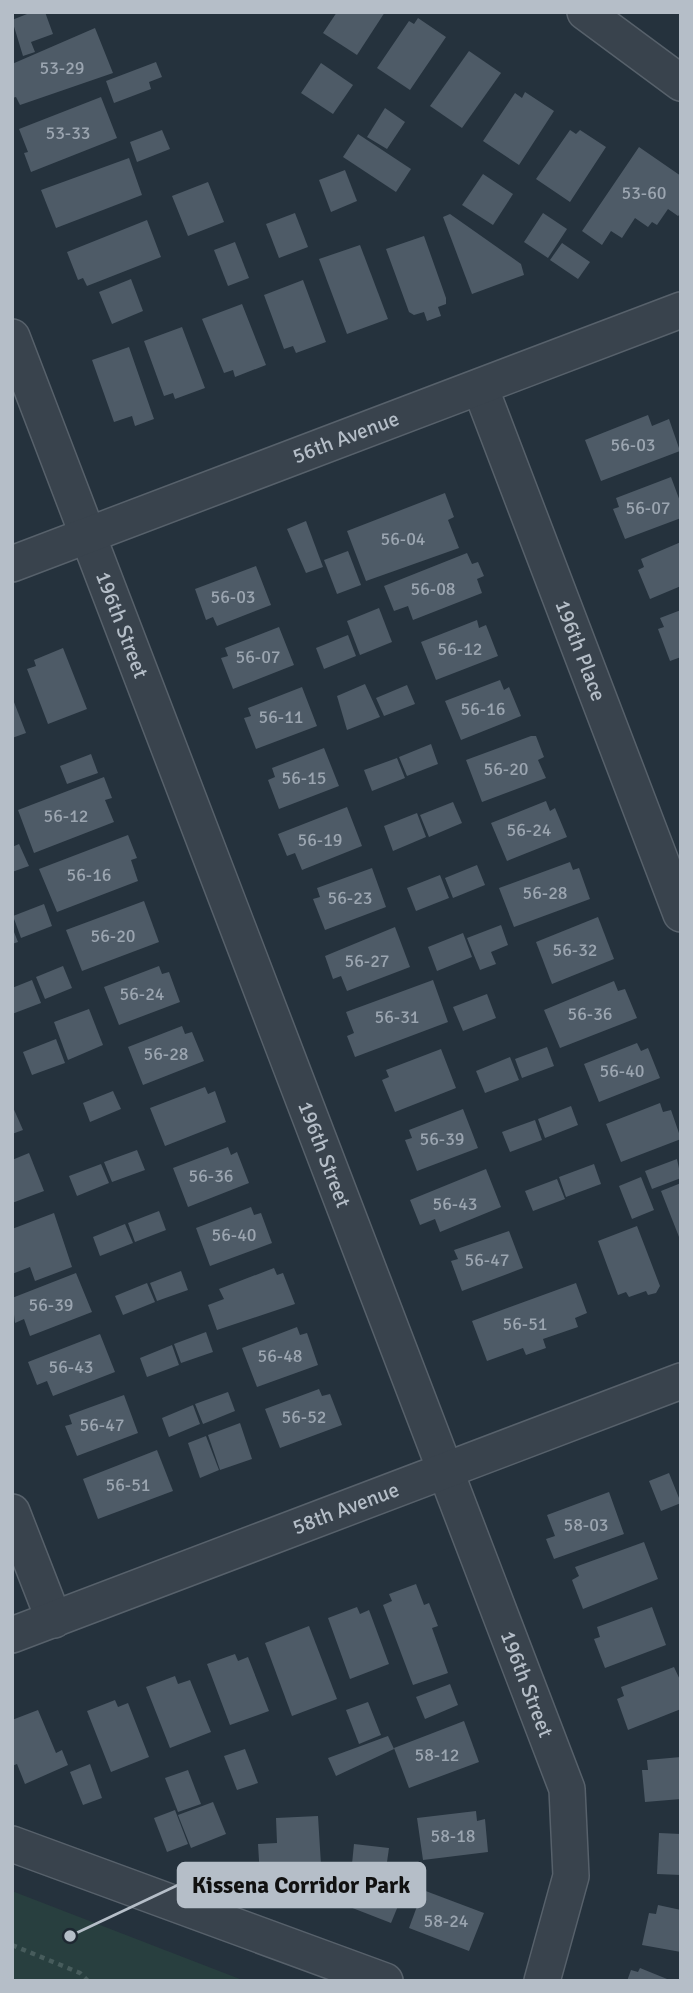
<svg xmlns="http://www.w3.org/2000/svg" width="693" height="1993" font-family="Signika,sans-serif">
	<rect width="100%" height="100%" fill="#25323d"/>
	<path fill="#283f3f" d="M12,1891L245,1981H12Z"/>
	<g fill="#4e5b67">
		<path d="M32,12H45L53,34L31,42L35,52L23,56L12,20Z"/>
		<path d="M337,12H385L357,55L323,33Z"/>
		<path d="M418,18L446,37L410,90L377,68L409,21L414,24Z"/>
		<path d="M95,28L113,73L20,105L16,97L12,98V64Z"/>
		<path d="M469,51L501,73L462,128L430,106Z"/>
		<path d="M156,62L162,77L149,82L151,89L114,103L106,81Z"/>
		<path d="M321,63L353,85L333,114L301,93Z"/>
		<path d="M525,92L554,111L519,165L483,141L515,93L522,98Z"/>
		<path d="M101,97L117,138L31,172L24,153L28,152L19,129Z"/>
		<path d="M385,108L405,122L387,149L367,137Z"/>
		<path d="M162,130L170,149L137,162L130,142Z"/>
		<path d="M570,130L576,134L580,130L606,147L570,202L536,179Z"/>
		<path d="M358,134L411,169L396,192L343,157Z"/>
		<path d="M639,147L681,176V213L678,216L668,209L657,225L652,222L648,227L635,218L622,238L611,231L602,245L582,231Z"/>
		<path d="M129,158L142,195L56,228L41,190Z"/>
		<path d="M345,170L357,201L331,212L319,180Z"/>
		<path d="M483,174L513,194L493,225L462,205Z"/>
		<path d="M208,182L224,222L188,236L172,196Z"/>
		<path d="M295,213L308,247L279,258L266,224Z"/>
		<path d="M543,213L567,229L548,258L524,242Z"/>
		<path d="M450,214L521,264L524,275L472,294L443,217Z"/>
		<path d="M147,220L161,257L87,286L83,278L78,280L67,252Z"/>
		<path d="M424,236L446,298V304L438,307L441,316L427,321L424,312L414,315L409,312L386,249Z"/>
		<path d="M235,242L249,278L228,286L214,250Z"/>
		<path d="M562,243L590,262L578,279L550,260Z"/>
		<path d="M360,245L388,319L347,334L319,259Z"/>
		<path d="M131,279L143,311L112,324L99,292Z"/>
		<path d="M303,280L326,342L296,353L293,346L284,349L264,295Z"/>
		<path d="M242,304L266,365L235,377L233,370L224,373L202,319Z"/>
		<path d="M182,327L205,388L175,399L173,393L164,396L144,341Z"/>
		<path d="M129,347L154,419L135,426L132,416L114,422L92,360Z"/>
		<path d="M648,415L652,426L669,419L680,451L601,481L585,440Z"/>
		<path d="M671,477L681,504V518L625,539L613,509L619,507L616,498Z"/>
		<path d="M445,493L454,517L448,520L459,548L366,581L347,531Z"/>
		<path d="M306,521L323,567L306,573L287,529Z"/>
		<path d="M681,542V586L650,599L638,570L644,567L641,559Z"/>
		<path d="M348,551L361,585L337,594L324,560Z"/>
		<path d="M467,553L472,564L478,562L484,576L477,579L482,593L413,620L408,606L394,611L384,586Z"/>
		<path d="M256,566L271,605L217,626L213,617L206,620L195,589Z"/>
		<path d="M379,608L392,642L360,655L347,621Z"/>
		<path d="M681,610V657L670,661L658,629L664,627L660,618Z"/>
		<path d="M477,620L479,628L486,625L498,656L436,680L421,642Z"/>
		<path d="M279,627L294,665L233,689L221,658L228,656L225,648Z"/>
		<path d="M348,635L356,656L324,669L316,648Z"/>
		<path d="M63,648L87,709L48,724L27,669L36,666L34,660Z"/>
		<path d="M500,680L504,690L509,687L521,716L461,740L445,701Z"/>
		<path d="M365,684L380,717L347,730L337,696Z"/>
		<path d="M407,685L415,704L384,716L376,698Z"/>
		<path d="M302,687L317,726L256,749L244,718L251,716L248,708Z"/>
		<path d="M12,697L26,733L12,738Z"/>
		<path d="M531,736H536L544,757L538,760L546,778L482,802L466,760Z"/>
		<path d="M431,744L438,764L407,776L399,757Z"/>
		<path d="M324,748L339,786L279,809L268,780L275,777L272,768Z"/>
		<path d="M91,754L98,773L67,784L60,766Z"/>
		<path d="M397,758L405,778L372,791L364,770Z"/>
		<path d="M104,777L112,798L105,800L114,822L34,853L18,810Z"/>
		<path d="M546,801L550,811L555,808L567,837L507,861L491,823Z"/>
		<path d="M453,802L462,823L429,837L420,815Z"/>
		<path d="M347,807L362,846L302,870L295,853L287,856L278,834Z"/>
		<path d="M417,813L426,837L393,851L384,826Z"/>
		<path d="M128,835L137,858L131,860L138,881L57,912L39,869Z"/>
		<path d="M19,844L29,866L12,872V847Z"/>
		<path d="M570,862L573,870L579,868L590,899L514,927L499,888Z"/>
		<path d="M477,865L485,885L453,898L445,878Z"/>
		<path d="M372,868L386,907L325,930L313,899L320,897L317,888Z"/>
		<path d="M440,875L449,898L416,911L407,888Z"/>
		<path d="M144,901L159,942L82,971L66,930Z"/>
		<path d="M44,904L52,926L21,938L13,916Z"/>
		<path d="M598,917L614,959L552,984L536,942Z"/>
		<path d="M501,925L508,945L491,952L496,964L480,970L467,938Z"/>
		<path d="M12,927L18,942L12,944Z"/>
		<path d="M395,927L410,967L347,991L341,976L333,979L325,956Z"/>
		<path d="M463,933L472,957L437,971L428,947Z"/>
		<path d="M63,966L72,988L45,999L36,977Z"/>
		<path d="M159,966L162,974L169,972L180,1002L119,1025L104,987Z"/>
		<path d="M32,980L41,1003L12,1014V988Z"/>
		<path d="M433,980L448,1022L355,1057L347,1036L354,1033L346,1012Z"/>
		<path d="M614,981L618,991L625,989L637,1018L560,1048L544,1010Z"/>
		<path d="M487,994L496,1018L463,1031L453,1007Z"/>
		<path d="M89,1009L103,1045L68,1060L54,1022Z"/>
		<path d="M182,1026L185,1034L192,1032L204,1061L143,1085L128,1047Z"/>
		<path d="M56,1039L65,1063L32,1075L23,1052Z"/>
		<path d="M637,1043L641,1051L648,1048L660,1078L599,1102L584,1064Z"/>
		<path d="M547,1047L554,1066L522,1078L515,1059Z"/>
		<path d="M441,1049L456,1088L395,1112L382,1080L389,1077L386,1070Z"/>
		<path d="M510,1057L519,1080L485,1093L476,1071Z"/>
		<path d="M205,1087L208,1094L215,1091L226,1122L165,1146L150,1108Z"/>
		<path d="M113,1091L121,1109L90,1122L83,1103Z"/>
		<path d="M660,1103L663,1112L671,1110L681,1139L621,1162L606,1124Z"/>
		<path d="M12,1105L23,1130L12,1134Z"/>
		<path d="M571,1106L578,1125L545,1138L538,1119Z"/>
		<path d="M463,1109L478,1148L417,1171L405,1140L412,1138L409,1130Z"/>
		<path d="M535,1120L542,1140L510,1152L502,1132Z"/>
		<path d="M228,1147L231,1155L237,1152L249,1183L188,1207L173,1168Z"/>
		<path d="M137,1150L145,1170L112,1182L104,1162Z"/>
		<path d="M29,1153L44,1191L12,1203V1160Z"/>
		<path d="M677,1159L681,1178L652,1189L645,1171Z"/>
		<path d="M101,1164L109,1183L77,1196L69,1176Z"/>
		<path d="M594,1164L601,1184L566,1197L559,1177Z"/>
		<path d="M486,1169L501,1207L440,1232L435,1219L420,1225L410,1200Z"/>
		<path d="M641,1177L654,1210L632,1219L619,1186Z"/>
		<path d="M557,1179L565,1199L533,1211L525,1191Z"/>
		<path d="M681,1183V1242L661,1191Z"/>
		<path d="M251,1207L254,1215L261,1213L272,1243L210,1266L196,1228Z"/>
		<path d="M159,1211L166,1230L135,1242L128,1223Z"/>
		<path d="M54,1213L72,1267L35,1281L30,1267L12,1274V1229Z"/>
		<path d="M125,1224L133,1243L100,1256L93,1237Z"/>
		<path d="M637,1226L660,1286L656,1293L648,1295L646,1291L629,1297L626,1292L618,1295L598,1241Z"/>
		<path d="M509,1231L523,1268L462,1291L451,1261L458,1259L454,1250Z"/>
		<path d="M274,1268L277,1275L283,1273L295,1304L217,1330L208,1305L224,1299L219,1289Z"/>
		<path d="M181,1271L188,1290L157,1301L150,1283Z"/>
		<path d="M76,1273L92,1312L30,1336L24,1319L15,1323L12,1298Z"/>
		<path d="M147,1283L155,1302L123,1315L115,1296Z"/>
		<path d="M576,1283L587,1313L575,1318L578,1327L543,1339L546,1348L526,1355L523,1348L487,1361L472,1321Z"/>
		<path d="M297,1327L300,1335L307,1333L318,1365L257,1387L242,1348Z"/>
		<path d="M206,1332L213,1352L181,1363L174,1344Z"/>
		<path d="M100,1334L115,1372L53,1396L47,1381L37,1385L28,1362Z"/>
		<path d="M172,1345L179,1365L147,1377L140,1358Z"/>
		<path d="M319,1389L322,1396L330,1394L342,1425L280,1448L265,1409Z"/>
		<path d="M228,1392L235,1411L203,1424L195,1404Z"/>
		<path d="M124,1395L138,1433L77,1456L65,1426L72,1424L69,1415Z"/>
		<path d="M193,1405L200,1424L169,1437L162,1418Z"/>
		<path d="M240,1423L252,1459L220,1470L208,1435Z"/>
		<path d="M206,1436L219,1470L200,1478L188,1443Z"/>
		<path d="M157,1450L173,1491L98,1519L83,1479Z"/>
		<path d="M669,1473L681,1503L661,1511L649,1481Z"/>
		<path d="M609,1492L624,1534L554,1559L546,1539L555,1536L547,1515Z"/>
		<path d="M644,1542L658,1579L583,1609L572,1580L579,1576L575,1567Z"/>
		<path d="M416,1584L424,1605L429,1603L438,1626L432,1628L448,1673L413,1685L383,1605L392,1601L389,1594Z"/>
		<path d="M357,1607L360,1614L369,1610L389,1664L350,1679L328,1618Z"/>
		<path d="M652,1607L666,1645L605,1668L594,1639L600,1637L597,1627Z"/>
		<path d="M309,1626L337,1699L292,1716L265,1643Z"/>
		<path d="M235,1654L238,1661L248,1657L269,1711L230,1725L207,1664Z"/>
		<path d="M674,1667L681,1682V1709L628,1730L617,1699L624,1696L621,1687Z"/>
		<path d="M175,1676L178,1684L190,1680L211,1732L170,1748L146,1687Z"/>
		<path d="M450,1684L458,1705L425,1719L416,1697Z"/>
		<path d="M115,1700L118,1707L128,1703L149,1757L111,1772L87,1711Z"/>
		<path d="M368,1702L381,1735L359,1744L346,1710Z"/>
		<path d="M38,1710L56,1753L62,1750L68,1765L25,1784L17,1764L12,1766V1720Z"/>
		<path d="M464,1721L479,1762L409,1788L394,1748Z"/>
		<path d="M388,1736L394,1749L336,1776L328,1758Z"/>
		<path d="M245,1749L258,1783L237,1790L224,1756Z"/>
		<path d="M681,1757V1799L645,1802L642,1770H648L647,1760Z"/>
		<path d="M90,1764L102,1798L83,1805L70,1772Z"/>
		<path d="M188,1770L201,1804L178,1812L165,1778Z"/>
		<path d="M213,1802L226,1834L191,1848L178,1815Z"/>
		<path d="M175,1810L188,1844L167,1852L154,1818Z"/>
		<path d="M476,1811L477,1821L485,1819L488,1852L423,1860L417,1818Z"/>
		<path d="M318,1816L322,1881L289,1884V1876L260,1877L258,1844L277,1843L276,1818Z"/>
		<path d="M659,1833L681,1834V1875L657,1874Z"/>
		<path d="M354,1844L389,1848L386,1869L352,1864Z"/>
		<path d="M336,1865L405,1889L391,1923L337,1902Z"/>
		<path d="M423,1890L484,1913L469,1951L409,1928Z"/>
		<path d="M658,1905L681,1910V1952L642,1945L649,1913L656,1914Z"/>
		<path d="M640,1968L672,1981H627L631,1970L638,1972Z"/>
	</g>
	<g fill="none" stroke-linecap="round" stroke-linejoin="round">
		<g stroke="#57616b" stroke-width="38">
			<g id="minor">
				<path d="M585,12L681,83"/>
				<path id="s1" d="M12,337L567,1789L571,1876L542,1981"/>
				<path id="s2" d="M480,387L681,914"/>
				<path id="s3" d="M12,564L681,310"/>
				<path d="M12,1512L54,1620"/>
				<path id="s4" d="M12,1635L681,1381"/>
				<path d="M12,1844L385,1981"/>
			</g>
		</g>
		<path stroke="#475c5c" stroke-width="4.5" stroke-dasharray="5 5" stroke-linecap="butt" d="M12,1945L80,1973L88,1981"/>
		<use href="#minor" stroke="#39434d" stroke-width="35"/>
	</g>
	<g text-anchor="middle" stroke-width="5" stroke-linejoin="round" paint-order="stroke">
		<g font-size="18" fill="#9ba5b0">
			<text x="62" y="74">53-29</text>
			<text x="68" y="139">53-33</text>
			<text x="644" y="199">53-60</text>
			<text x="633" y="451">56-03</text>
			<text x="648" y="514">56-07</text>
			<text x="403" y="545">56-04</text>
			<text x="433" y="595">56-08</text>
			<text x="233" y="603">56-03</text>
			<text x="460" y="655">56-12</text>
			<text x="258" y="663">56-07</text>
			<text x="483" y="715">56-16</text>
			<text x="281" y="723">56-11</text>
			<text x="506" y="775">56-20</text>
			<text x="304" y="784">56-15</text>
			<text x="66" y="822">56-12</text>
			<text x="529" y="836">56-24</text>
			<text x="320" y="846">56-19</text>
			<text x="89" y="881">56-16</text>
			<text x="545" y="899">56-28</text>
			<text x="350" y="904">56-23</text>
			<text x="113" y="942">56-20</text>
			<text x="575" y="956">56-32</text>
			<text x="367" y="967">56-27</text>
			<text x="142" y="1000">56-24</text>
			<text x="590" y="1020">56-36</text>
			<text x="397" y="1023">56-31</text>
			<text x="166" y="1060">56-28</text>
			<text x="622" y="1077">56-40</text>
			<text x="442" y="1145">56-39</text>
			<text x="211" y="1182">56-36</text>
			<text x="455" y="1210">56-43</text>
			<text x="234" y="1241">56-40</text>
			<text x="487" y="1266">56-47</text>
			<text x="51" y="1311">56-39</text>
			<text x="525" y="1330">56-51</text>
			<text x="280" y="1362">56-48</text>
			<text x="71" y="1373">56-43</text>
			<text x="304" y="1423">56-52</text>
			<text x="102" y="1431">56-47</text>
			<text x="128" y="1491">56-51</text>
			<text x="586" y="1531">58-03</text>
			<text x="437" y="1761">58-12</text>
			<text x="453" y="1842">58-18</text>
			<text x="446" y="1927">58-24</text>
		</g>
		<g font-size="21" fill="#b5bec8" stroke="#1e2832">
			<text dy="7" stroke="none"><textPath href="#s3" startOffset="357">56th Avenue</textPath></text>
			<text dy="7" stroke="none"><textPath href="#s1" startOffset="308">196th Street</textPath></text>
			<text dy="7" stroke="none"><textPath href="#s2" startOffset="282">196th Place</textPath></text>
			<text dy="7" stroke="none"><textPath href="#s1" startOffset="875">196th Street</textPath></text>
			<text dy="7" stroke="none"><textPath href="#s4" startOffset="357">58th Avenue</textPath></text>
			<text dy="7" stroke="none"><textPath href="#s1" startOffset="1442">196th Street</textPath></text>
		</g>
	</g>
	<path fill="none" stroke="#b5bec8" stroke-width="2.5" d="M70 1936L178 1885"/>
	<circle fill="#b5bec8" stroke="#1e2832" stroke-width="2.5" cx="70" cy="1936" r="7"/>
	<rect fill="#b5bec8" stroke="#b5bec8" stroke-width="2.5" x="178" y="1863" width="247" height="44" rx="7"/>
	<g font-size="23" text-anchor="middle" font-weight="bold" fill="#111">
		<text x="301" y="1893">Kissena Corridor Park</text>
	</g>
	<rect width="693" height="1993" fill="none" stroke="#b5bec8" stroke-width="28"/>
</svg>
